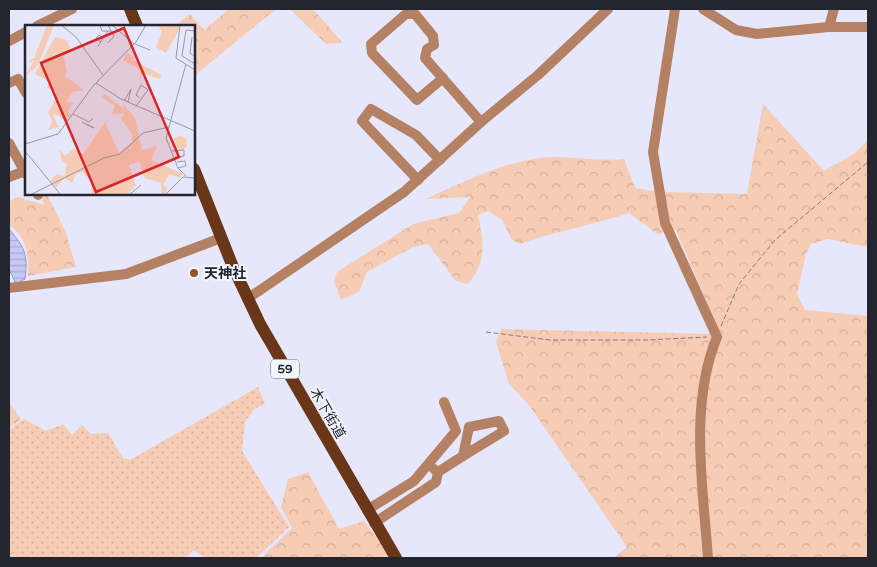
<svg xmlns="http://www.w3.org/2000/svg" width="877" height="567" font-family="'Varela Round','Noto Sans JP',sans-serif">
	<defs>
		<pattern id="grass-dots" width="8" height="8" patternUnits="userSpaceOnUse" patternTransform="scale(1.25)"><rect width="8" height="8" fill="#f6ccb5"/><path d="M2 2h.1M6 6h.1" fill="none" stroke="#d3af9c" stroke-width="1.8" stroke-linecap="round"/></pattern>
		<pattern id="forest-crowns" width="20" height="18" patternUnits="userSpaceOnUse" patternTransform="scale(1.25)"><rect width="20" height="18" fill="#f6ccb5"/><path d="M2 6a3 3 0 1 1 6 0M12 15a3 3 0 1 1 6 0" fill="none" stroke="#d3af9c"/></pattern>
		<pattern id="water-rules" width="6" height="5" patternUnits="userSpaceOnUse" patternTransform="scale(1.25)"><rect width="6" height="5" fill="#c6c8f5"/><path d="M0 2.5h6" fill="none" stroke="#aaacd2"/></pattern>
	</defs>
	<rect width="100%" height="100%" fill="#e6e7fa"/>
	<path fill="url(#grass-dots)" d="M258,387L265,404L254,409L245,422L242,451L289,527L256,558H204L194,550L186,558H9V430L24,419L46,431L63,424L72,435L82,425L91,434L108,433L123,458L130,460Z"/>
	<g fill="url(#forest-crowns)">
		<path d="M229,9H276L194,76V26H175L190,14L204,30Z"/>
		<path d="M290,9H313L343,43L326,44Z"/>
		<path d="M763,104L824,171L855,153L868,140V247L827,239L811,244L806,254L797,294L805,310L868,316V558H614L627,547L529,405L509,384L496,342L501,329L709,334L716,324L676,230L657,234L629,213C593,225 556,231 520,244L512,240L502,220L488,211L478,215C484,243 487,261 468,284L456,281L428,244L413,247L367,272L359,292L341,300L334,281L337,272L413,224L459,213L470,197L425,199C464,182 507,160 550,157C575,156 599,162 624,159L635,188L661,192L747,194Z"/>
		<path d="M41,194H47L66,233L76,267L28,276C29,255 28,238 9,225V201L18,197L44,205Z"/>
		<path d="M9,402L21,419L9,428Z"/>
		<path d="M308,472L339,529L364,521L392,558H261L292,528L281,507L288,479Z"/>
	</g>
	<path fill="url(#water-rules)" stroke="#9697ba" d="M9,229C25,248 28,254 25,279L16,284L9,269Z"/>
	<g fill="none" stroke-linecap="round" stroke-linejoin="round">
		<g stroke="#7c7d8b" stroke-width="1" stroke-dasharray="5 2.5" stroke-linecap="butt">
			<path d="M721,326L739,284L775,240L868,162"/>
			<path d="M486,332L550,340H647L707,337"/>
		</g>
		<g stroke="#b48165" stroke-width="10">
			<path d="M675,9L653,152L665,223L717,337C689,405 703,487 708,558"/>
			<path d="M703,9L736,30L757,34L829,27H868"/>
			<path d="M37,26L72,9"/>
			<path d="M829,27L834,9"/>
			<path d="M9,41L26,32"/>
			<path d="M443,78L417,100L372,53L371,44L406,14H415L433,36L434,45L427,49L425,58L481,122"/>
			<path d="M9,83L18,79L26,93"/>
			<path d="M9,143L26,174"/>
			<path d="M9,177L25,171"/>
			<path d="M418,180L362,121L371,109L416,135L440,160"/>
			<path d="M38,194V195"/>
			<path d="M9,288L126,274L221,238"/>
			<path d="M247,299L404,192L481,122L538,75L608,9"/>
			<path d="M438,472L463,456L469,427L499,421L504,431L463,456"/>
			<path d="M367,510L414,481L456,431L444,402"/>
			<path d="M374,523L436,482L438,472L434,469"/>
		</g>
		<g stroke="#693617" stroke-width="12">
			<path d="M130,9L137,26"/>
			<path d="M194,169L233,267L260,324L396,558"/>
		</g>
	</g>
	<circle fill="#995329" stroke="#f5f5fc" stroke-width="2" cx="194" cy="273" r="5"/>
	<g text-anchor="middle" stroke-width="4" stroke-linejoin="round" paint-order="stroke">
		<rect fill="#f5f5fc" stroke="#63636d" stroke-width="1" x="271" y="359.5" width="28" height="19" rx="4"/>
		<g font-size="12" font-weight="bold" fill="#252530">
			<text x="285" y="373">59</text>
		</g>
		<g font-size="14" font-weight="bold" fill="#252530" stroke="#f5f5fc" text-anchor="start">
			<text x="204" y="278">天神社</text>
		</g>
		<g font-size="14" fill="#252530" stroke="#f5f5fc">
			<text transform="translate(328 413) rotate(60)" y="5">木下街道</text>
		</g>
	</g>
	<g transform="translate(25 25)">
		<rect width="170" height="170" fill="#e6e7fa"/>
		<path d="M24,23L39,33L42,46L40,51L59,65L48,67L40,78L29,73L31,66L22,63L24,56L10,49Z" fill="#f6ccb5"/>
		<path d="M133,0H152L155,3L141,28L131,22L137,7ZM30,12L41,15L45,22L39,32L24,23ZM102,28L109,32L108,35L137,50L134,54L118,48L114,56L116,45L98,35ZM80,69L99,84L97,78L110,93L117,125L132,121L126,135L158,149L154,153L144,149L138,160L142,163L140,170H137L136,158L120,153L114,137L104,140L111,160L102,170H67L66,155L57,147L51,149L47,158L40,153L31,162L25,156L32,149L40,151L42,139L37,137L34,124L40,131L48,124L58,129L80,97L94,128L107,117V109L96,94L99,88L87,89L90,81L77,72ZM30,75L49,78L43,86L46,89L41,96L30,89L28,91L34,102L23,105L27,97L23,87ZM148 118a7 7 0 1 1 14 0a7 7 0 1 1-14 0Z" fill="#f6ccb5"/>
		<path d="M22,0H29L13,40L0,51L9,36L0,38L9,33Z" fill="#f6ccb5"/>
		<path fill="none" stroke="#9999a9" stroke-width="1" d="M36,0L51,12L78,50M75,0L77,6H86L83,0M87,0L109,19M155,0L151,33L170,45M170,6L161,5L157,31L170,39M167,12L165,28L169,31M76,17L71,13L74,10L79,13M83,18L89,11L86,6M110,19L125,25M73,21L83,6M71,58L96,74L170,106M99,76L106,64L103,77M111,81L123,65L116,60L111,70L115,73M48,89L64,97L68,93M57,97L69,103L61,99M0,119L33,109L68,61L111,17L121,0M0,126L36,170M147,126L159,125V131L150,132M152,137L160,136L161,141L153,143M161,151L153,143L141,113L161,39M5,170L79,133L95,129L118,108L144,102M104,170L116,160M140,170L158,152L170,153"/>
		<path fill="#d62828" fill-opacity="0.15" stroke="#d62828" stroke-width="2.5" d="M99,3L154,132L71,167L16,38Z"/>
		<rect width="170" height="170" fill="none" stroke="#252530" stroke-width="2.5"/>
	</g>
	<rect width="877" height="567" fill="none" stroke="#252530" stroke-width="20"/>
</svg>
